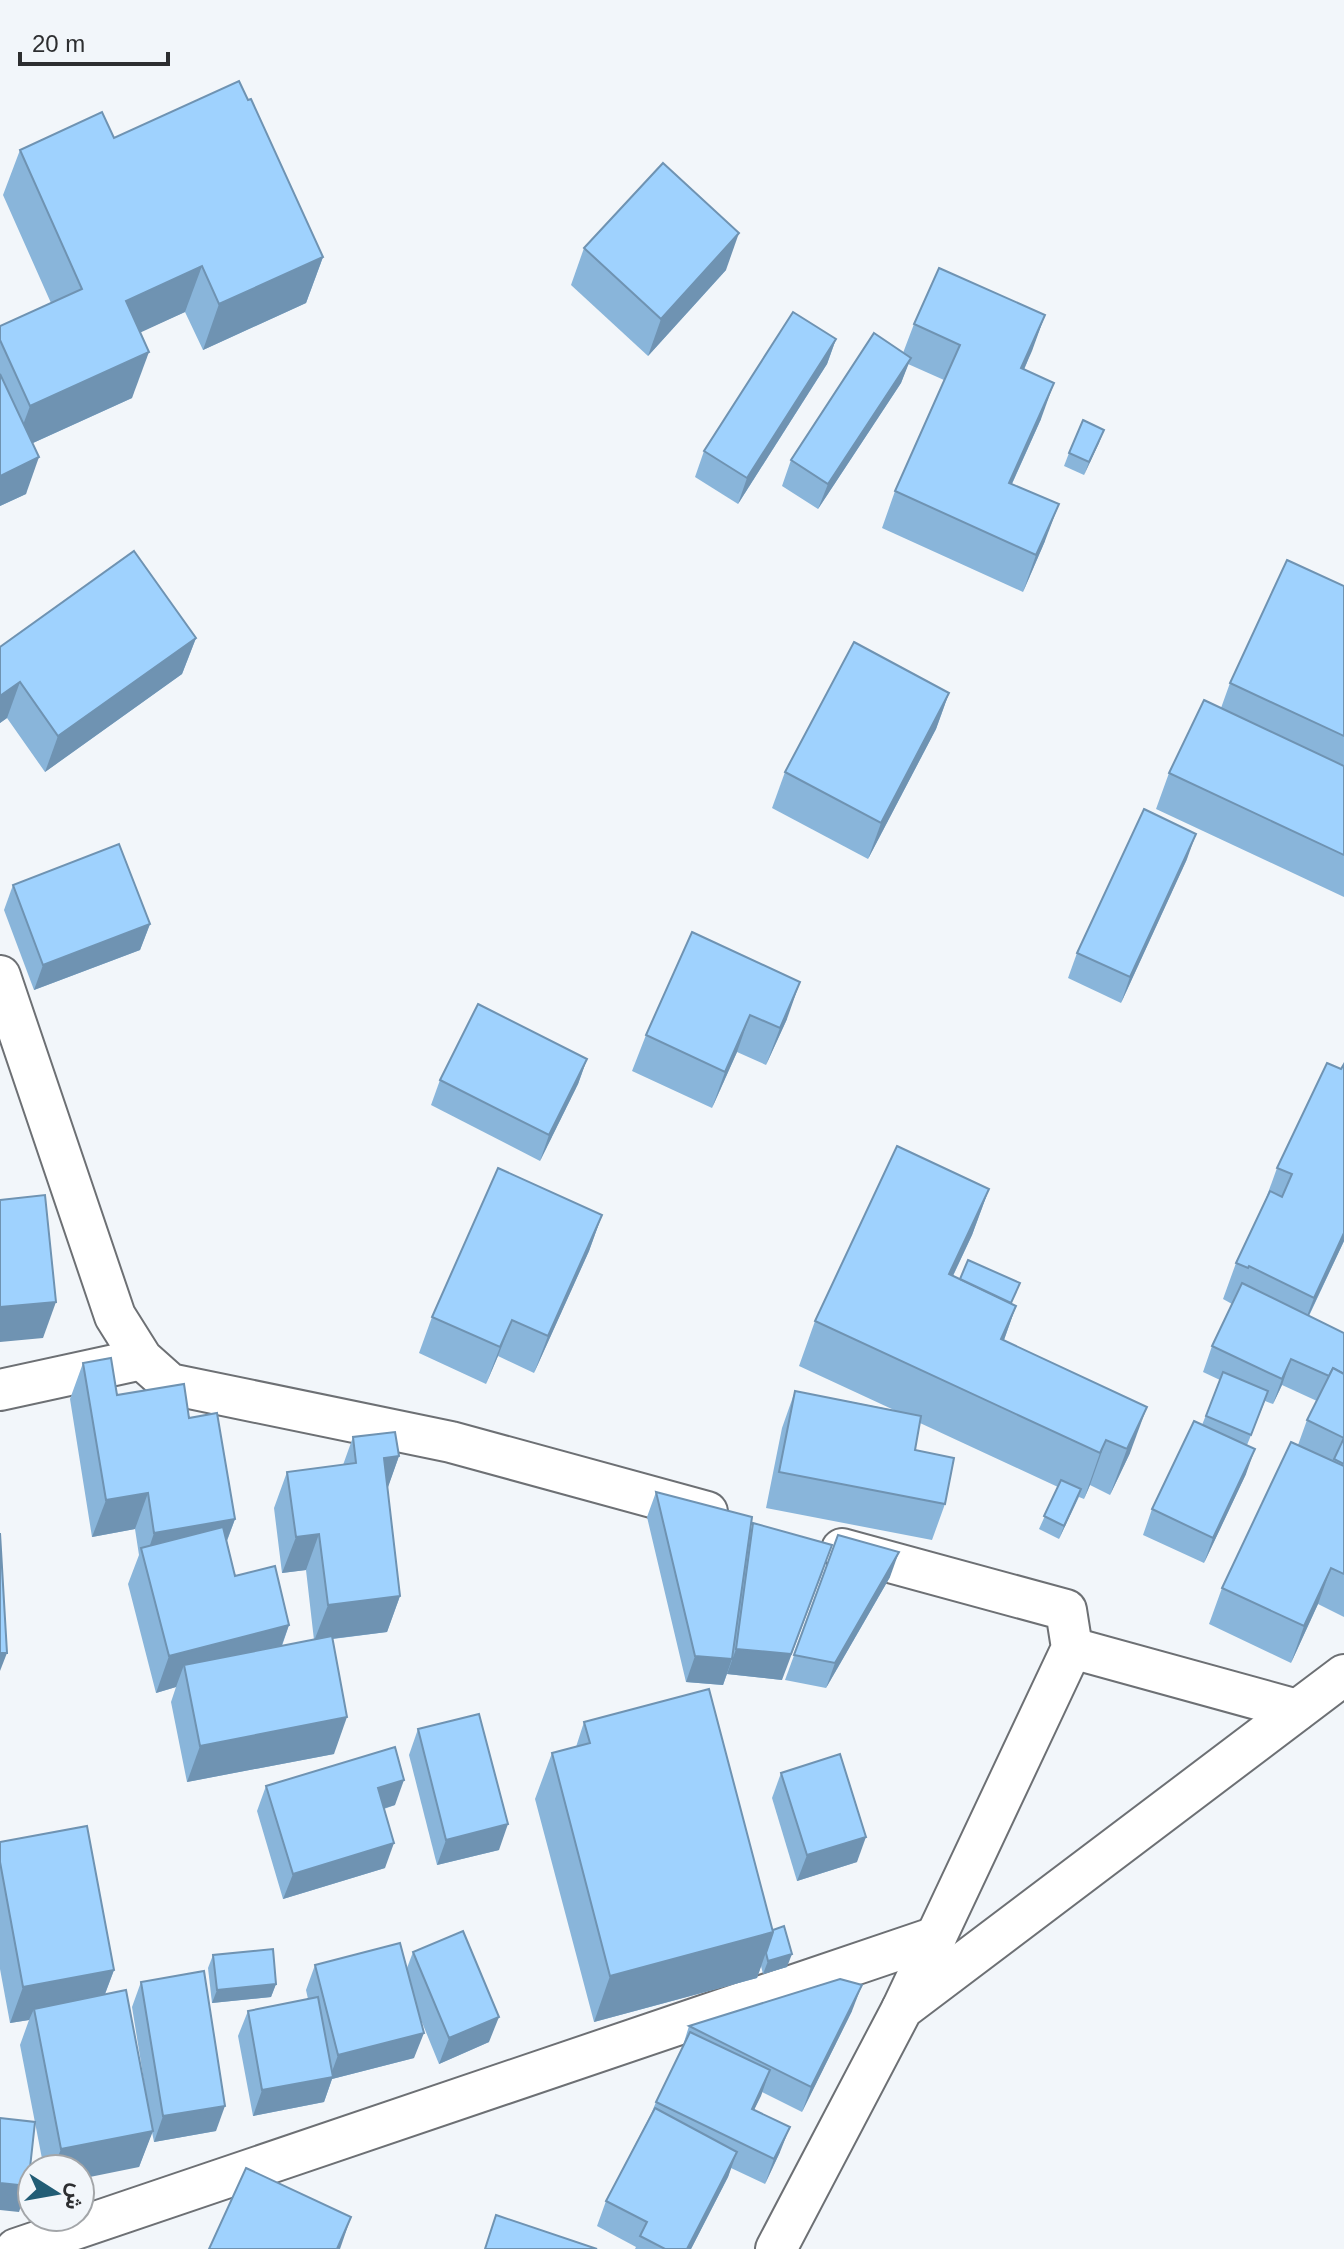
<svg xmlns="http://www.w3.org/2000/svg" width="1344" height="2249" font-family="Arial,Vazirmatn,sans-serif">
	<rect width="100%" height="100%" fill="#f2f6fa"/>
	<g fill="none" stroke-linecap="round" stroke-linejoin="round">
		<g stroke="#6d7074" stroke-width="44">
			<g id="minor">
				<path d="M0,976L115,1316L142,1359L170,1384L451,1442L707,1512"/>
				<path d="M0,1390L133,1361"/>
				<path d="M842,1549L1066,1610L1072,1648L902,2009"/>
				<path d="M1072,1648L1297,1710"/>
				<path d="M16,2249L936,1937"/>
				<path d="M776,2249L902,2009L1344,1675"/>
			</g>
		</g>
		<use href="#minor" stroke="#fff" stroke-width="40"/>
	</g>
	<g fill="#89b5da">
		<path d="M114,138L323,257L306,303L203,350L185,312L140,332L132,398L33,443L26,494L0,506V326L51,303L3,195L20,150Z"/>
		<path d="M584,248L726,270L648,356L571,285Z"/>
		<path d="M1045,315L1024,370L1041,419L1012,484L1045,541L1023,592L882,528L895,491L944,380L908,364L901,383L818,509L782,486L791,460L903,353L914,324Z"/>
		<path d="M836,339L827,364L738,504L695,477L704,451Z"/>
		<path d="M1104,430L1084,475L1064,466L1069,453Z"/>
		<path d="M1344,586V897L1156,809L1169,773L1221,708L1230,683Z"/>
		<path d="M196,638L182,674L45,772L7,718L0,723V647Z"/>
		<path d="M949,693L936,729L868,859L772,808L785,772Z"/>
		<path d="M1187,859L1121,1003L1068,978L1077,953Z"/>
		<path d="M13,885L150,924L140,950L34,990L4,910Z"/>
		<path d="M692,932L787,1019L766,1065L737,1052L712,1108L632,1071L646,1035Z"/>
		<path d="M587,1059L578,1084L540,1161L431,1105L440,1080Z"/>
		<path d="M1327,1063L1344,1241L1309,1316L1344,1333V1617L1318,1604L1291,1663L1209,1624L1222,1588L1298,1445L1307,1420L1317,1401L1282,1385L1273,1404L1265,1401L1247,1445L1246,1474L1204,1563L1143,1535L1152,1509L1202,1425L1220,1380L1203,1372L1212,1346L1232,1304L1223,1299L1236,1263L1264,1204L1277,1168Z"/>
		<path d="M989,1189L972,1235L953,1276L1016,1306L1004,1340L1130,1453L1110,1495L1090,1485L1084,1499L1079,1497L1059,1539L1039,1529L1058,1487L920,1423L915,1450L945,1504L932,1540L766,1508L782,1428L795,1391L894,1410L799,1366L815,1321Z"/>
		<path d="M602,1215L589,1251L534,1373L498,1356L486,1384L419,1353L432,1317Z"/>
		<path d="M83,1363L117,1395L189,1418L235,1519L227,1541L235,1576L289,1625L282,1646L314,1640L306,1570L282,1573L274,1508L287,1472L343,1465L353,1437L399,1456L387,1489L400,1596L387,1632L333,1639L334,1754L187,1782L171,1702L176,1687L156,1693L128,1584L139,1555L135,1529L92,1537L70,1399Z"/>
		<path d="M656,1492L750,1533L753,1523L782,1680L727,1674L728,1671L723,1685L686,1682L647,1517Z"/>
		<path d="M838,1535L890,1577L826,1688L785,1680Z"/>
		<path d="M584,1722L773,1930L787,1967L763,1974L761,1966L757,1978L594,2022L535,1799L552,1753L576,1747Z"/>
		<path d="M418,1729L499,1850L437,1865L409,1755Z"/>
		<path d="M781,1773L857,1862L797,1881L772,1798Z"/>
		<path d="M266,1786L395,1805L384,1809L385,1868L283,1899L257,1811Z"/>
		<path d="M0,1842L114,1970L105,1994L148,2106L132,2007L141,1982L216,2131L154,2142L152,2132L139,2167L44,2169L20,2045L29,2020L10,2023L0,1969Z"/>
		<path d="M413,1952L489,2042L439,2064L419,2015L414,2058L332,2079L324,2102L253,2116L238,2036L248,2011L308,1999L306,1990L315,1965L407,1968Z"/>
		<path d="M213,1955L276,1984L271,1997L212,2003L208,1968Z"/>
		<path d="M852,2011L802,2112L762,2092L754,2110L780,2152L765,2184L731,2168L728,2177L691,2249H635L636,2247L597,2226L606,2201L651,2114L656,2102L681,2052L689,2026Z"/>
	</g>
	<g fill="#6f93b2">
		<path d="M739,233L726,270L648,356L661,319Z"/>
		<path d="M323,257L306,303L203,350L219,304Z"/>
		<path d="M202,266L185,312L109,347L126,301Z"/>
		<path d="M1045,315L1032,351L1008,405L1021,368Z"/>
		<path d="M836,339L827,364L738,504L747,478Z"/>
		<path d="M149,352L132,398L13,452L30,406Z"/>
		<path d="M911,358L901,383L818,509L828,484Z"/>
		<path d="M1054,383L1041,419L996,519L1009,483Z"/>
		<path d="M1104,430L1099,443L1084,475L1089,462Z"/>
		<path d="M39,457L26,494L0,506V476Z"/>
		<path d="M1059,504L1045,541L1023,592L1036,555Z"/>
		<path d="M196,638L182,674L45,772L58,736Z"/>
		<path d="M20,682L7,718L0,723V696Z"/>
		<path d="M949,693L936,729L868,859L881,823Z"/>
		<path d="M1196,834L1187,859L1121,1003L1130,977Z"/>
		<path d="M150,924L140,950L34,990L43,965Z"/>
		<path d="M800,982L787,1019L766,1065L780,1028Z"/>
		<path d="M750,1015L737,1052L712,1108L725,1072Z"/>
		<path d="M587,1059L578,1084L540,1161L549,1135Z"/>
		<path d="M989,1189L972,1235L932,1320L949,1274Z"/>
		<path d="M602,1215L589,1251L534,1373L548,1336Z"/>
		<path d="M1344,1233V1241L1300,1334L1314,1298Z"/>
		<path d="M56,1302L43,1338L0,1342V1307Z"/>
		<path d="M1016,1306L1000,1351L1001,1339Z"/>
		<path d="M512,1320L498,1356L486,1384L500,1347Z"/>
		<path d="M1291,1359L1282,1385L1273,1404L1282,1379Z"/>
		<path d="M1147,1407L1130,1453L1110,1495L1127,1449Z"/>
		<path d="M1106,1440L1090,1485L1084,1499L1100,1453Z"/>
		<path d="M1255,1449L1246,1474L1204,1563L1213,1538Z"/>
		<path d="M399,1456L386,1493L384,1458Z"/>
		<path d="M1081,1489L1076,1502L1059,1539L1064,1526Z"/>
		<path d="M148,1493L135,1529L92,1537L106,1500Z"/>
		<path d="M235,1519L221,1556L145,1560L154,1533Z"/>
		<path d="M319,1534L306,1570L282,1573L296,1537Z"/>
		<path d="M899,1552L890,1577L826,1688L835,1663Z"/>
		<path d="M1331,1568L1318,1604L1291,1663L1304,1626Z"/>
		<path d="M823,1571L782,1680L727,1674L736,1649Z"/>
		<path d="M400,1596L387,1632L314,1641L328,1605Z"/>
		<path d="M289,1625L276,1661L184,1665L176,1687L156,1693L169,1656Z"/>
		<path d="M0,1653H7L0,1671Z"/>
		<path d="M695,1656L732,1659L723,1685L686,1682Z"/>
		<path d="M347,1717L334,1754L187,1782L200,1746Z"/>
		<path d="M404,1780L395,1805L369,1813L378,1788Z"/>
		<path d="M508,1824L499,1850L437,1865L446,1840Z"/>
		<path d="M866,1837L857,1862L797,1881L807,1855Z"/>
		<path d="M394,1843L385,1868L283,1899L293,1874Z"/>
		<path d="M773,1932L757,1978L594,2022L610,1976Z"/>
		<path d="M792,1954L787,1967L763,1974L768,1961Z"/>
		<path d="M114,1970L100,2007L34,2009L29,2020L10,2023L23,1987Z"/>
		<path d="M276,1984L271,1997L212,2003L217,1990Z"/>
		<path d="M862,1985L852,2011L802,2112L811,2087Z"/>
		<path d="M499,2017L489,2042L439,2064L449,2038Z"/>
		<path d="M424,2033L414,2058L332,2079L324,2102L253,2116L262,2090L330,2077L338,2055Z"/>
		<path d="M770,2070L761,2096L742,2134L752,2109Z"/>
		<path d="M225,2106L216,2131L154,2142L163,2116Z"/>
		<path d="M790,2127L780,2152L765,2184L774,2159Z"/>
		<path d="M153,2131L139,2167L80,2179V2169H53L61,2149Z"/>
		<path d="M737,2152L728,2177L691,2249H687Z"/>
		<path d="M0,2183L28,2186L19,2212L0,2210Z"/>
		<path d="M351,2217L340,2249H337Z"/>
	</g>
	<g fill="#9fd2fe" stroke="#6f93b2" stroke-width="2">
		<path d="M239,81L248,100L251,99L323,257L219,304L202,266L126,301L149,352L30,406L0,340V326L82,289L20,150L102,112L114,138Z"/>
		<path d="M663,163L739,233L661,319L584,248Z"/>
		<path d="M939,268L1045,315L1021,368L1054,383L1009,483L1059,504L1036,555L895,491L960,345L914,324Z"/>
		<path d="M793,312L836,339L747,478L704,451Z"/>
		<path d="M874,333L911,358L828,484L791,460Z"/>
		<path d="M0,374L39,457L0,476Z"/>
		<path d="M1083,420L1104,430L1089,462L1069,453Z"/>
		<path d="M134,551L196,638L58,736L20,682L0,696V647Z"/>
		<path d="M1287,560L1344,586V736L1230,683Z"/>
		<path d="M854,642L949,693L881,823L785,772Z"/>
		<path d="M1204,700L1344,766V855L1169,773Z"/>
		<path d="M1144,809L1196,834L1130,977L1077,953Z"/>
		<path d="M119,844L150,924L43,965L13,885Z"/>
		<path d="M692,932L800,982L780,1028L750,1015L725,1072L646,1035Z"/>
		<path d="M478,1004L587,1059L549,1135L440,1080Z"/>
		<path d="M1327,1063L1341,1069L1344,1064V1233L1314,1298L1249,1266L1248,1268L1236,1263L1270,1191L1282,1197L1292,1174L1277,1168Z"/>
		<path d="M897,1146L989,1189L949,1274L1016,1306L1001,1339L1147,1407L1127,1449L1106,1440L1100,1453L815,1321Z"/>
		<path d="M498,1168L602,1215L548,1336L512,1320L500,1347L432,1317Z"/>
		<path d="M45,1195L56,1302L0,1307V1200Z"/>
		<path d="M968,1260L1020,1283L1011,1303L960,1279Z"/>
		<path d="M1242,1283L1344,1333V1374L1333,1368L1329,1376L1291,1359L1282,1379L1212,1346Z"/>
		<path d="M111,1358L117,1395L184,1384L189,1418L217,1413L235,1519L154,1533L148,1493L106,1500L83,1363Z"/>
		<path d="M1333,1368L1344,1374V1438L1307,1420Z"/>
		<path d="M1223,1372L1268,1391L1251,1435L1206,1416Z"/>
		<path d="M795,1391L921,1416L915,1450L954,1458L945,1504L779,1472Z"/>
		<path d="M1194,1421L1255,1449L1213,1538L1152,1509Z"/>
		<path d="M395,1432L399,1456L384,1458L400,1596L328,1605L319,1534L296,1537L287,1472L356,1463L353,1437Z"/>
		<path d="M1344,1438V1464L1334,1459Z"/>
		<path d="M1291,1442L1344,1466V1574L1331,1568L1304,1626L1222,1588Z"/>
		<path d="M1061,1480L1081,1489L1064,1526L1044,1516Z"/>
		<path d="M656,1492L752,1517L732,1659L695,1656Z"/>
		<path d="M753,1523L832,1545L791,1654L736,1649Z"/>
		<path d="M223,1527L235,1576L275,1566L289,1625L169,1656L141,1548Z"/>
		<path d="M0,1533L7,1653H0Z"/>
		<path d="M838,1535L899,1552L835,1663L794,1655Z"/>
		<path d="M332,1636L347,1717L200,1746L184,1665Z"/>
		<path d="M709,1689L773,1932L610,1976L552,1753L590,1743L584,1722Z"/>
		<path d="M479,1714L508,1824L446,1840L418,1729Z"/>
		<path d="M395,1747L404,1780L378,1788L394,1843L293,1874L266,1786Z"/>
		<path d="M840,1754L866,1837L807,1855L781,1773Z"/>
		<path d="M87,1826L114,1970L23,1987L0,1862V1842Z"/>
		<path d="M784,1926L792,1954L768,1961L766,1953L773,1932V1930Z"/>
		<path d="M463,1931L499,2017L449,2038L413,1952Z"/>
		<path d="M400,1943L424,2033L338,2055L315,1965Z"/>
		<path d="M273,1949L276,1984L217,1990L213,1955Z"/>
		<path d="M204,1971L225,2106L163,2116L141,1982Z"/>
		<path d="M840,1979L862,1985L811,2087L689,2026Z"/>
		<path d="M126,1990L153,2131L61,2149L34,2009Z"/>
		<path d="M318,1997L333,2077L262,2090L248,2011Z"/>
		<path d="M690,2032L770,2070L752,2109L790,2127L774,2159L656,2102Z"/>
		<path d="M655,2108L737,2152L687,2249H665L640,2236L647,2222L606,2201Z"/>
		<path d="M0,2118L35,2122L28,2186L0,2183Z"/>
		<path d="M246,2168L351,2217L337,2249H209Z"/>
		<path d="M496,2215L597,2249H485Z"/>
	</g>
	<g transform="translate(56 2193) rotate(101)"><circle r="38" fill="#f2f6fa" stroke="#a3a6a9" stroke-width="2"/>
	<path d="M0-6L14 30L0 20L-14 30Z" fill="#225d75"/>
	<text y="-12" font-size="22" font-weight="bold" text-anchor="middle" fill="#2d2e30">ش</text>
	</g>
	<path d="M20 52v12h148v-12" fill="none" stroke="#2d2e30" stroke-width="4"/>
	<text x="32" y="52" font-size="24" fill="#2d2e30" stroke="#f2f6fa" stroke-width="6" paint-order="stroke">20 m</text>
</svg>
